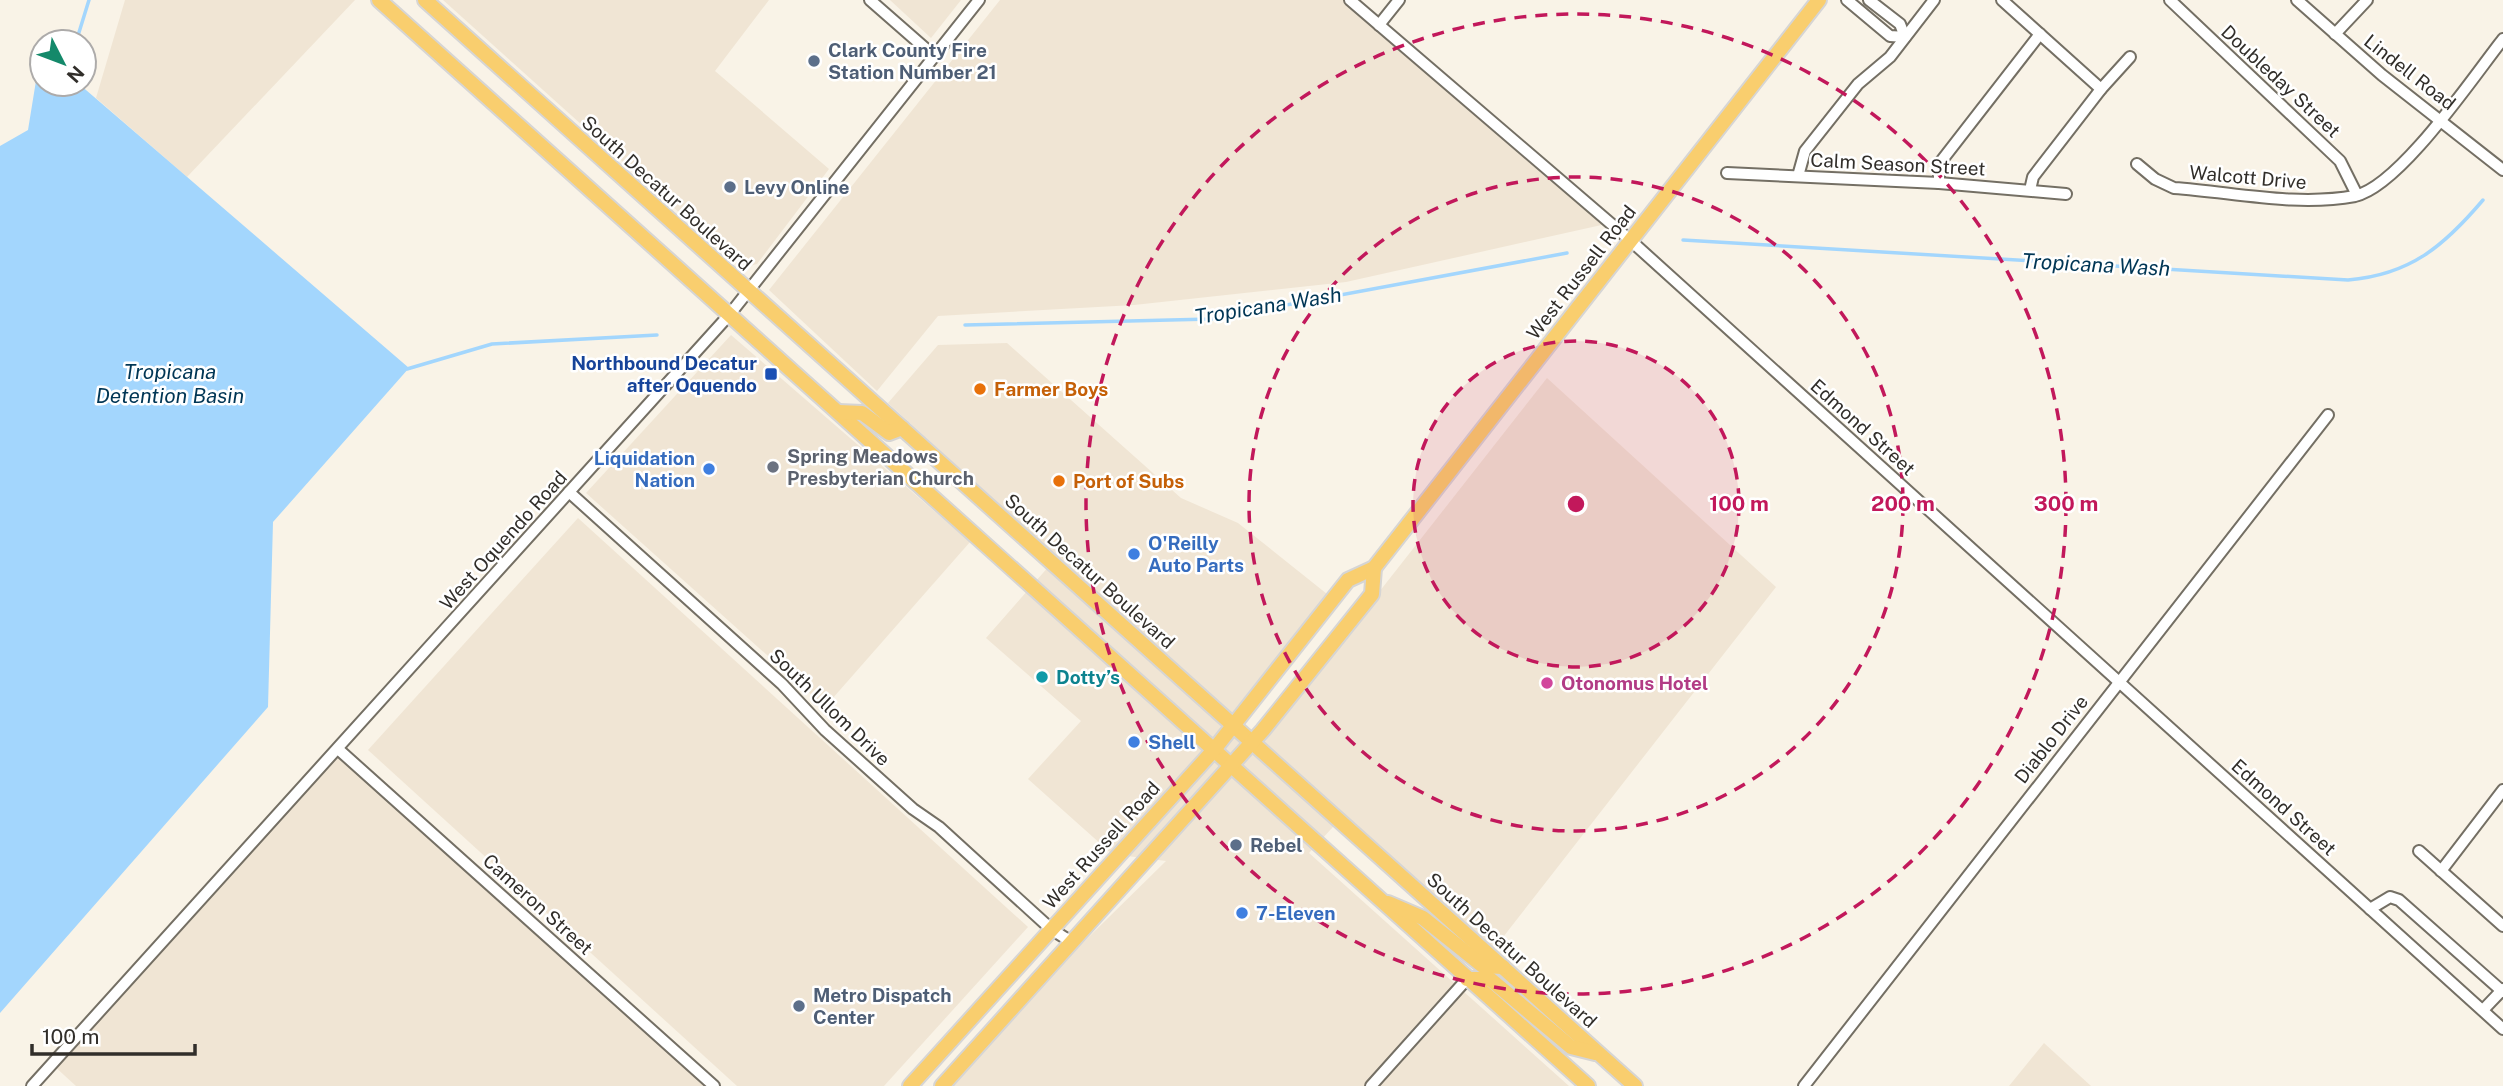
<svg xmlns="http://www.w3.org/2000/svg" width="2503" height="1086" font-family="'Public Sans',sans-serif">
	<rect width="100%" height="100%" fill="#f9f3e7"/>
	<g fill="#f0e5d4">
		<path d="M125,0H355L187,177L96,98Z"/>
		<path d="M443,0H769L715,71L829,169L757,264L741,268Z"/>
		<path d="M890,0H961L931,38Z"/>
		<path d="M1000,0H1345L1606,224L1346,282L1134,305L938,316L877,391L769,290Z"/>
		<path d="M731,335L970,542L825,707L586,493Z"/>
		<path d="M1007,343L1181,498L1238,523L1327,594L1231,714L1263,740L1547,378L1776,587L1493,950L1344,815L1309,853L1569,1086H937L1166,861L1112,854L1028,779L1081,721L986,638L1057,557L888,403L938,345Z"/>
		<path d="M578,518L1028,927L884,1086H737L368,750Z"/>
		<path d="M338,749L714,1086H76L53,1065Z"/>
		<path d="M2044,1043L2091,1086H2009Z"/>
	</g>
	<path fill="#a3d6fd" d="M41,50L42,84H79L409,368L273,522L268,707L0,1013V146L28,130Z"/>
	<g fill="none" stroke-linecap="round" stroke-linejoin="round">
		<g stroke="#a3d6fd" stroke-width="3.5">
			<path d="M76,42L89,0"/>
			<path d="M1683,240L2348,280C2410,275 2444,246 2483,200"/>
			<path d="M965,325L1211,319L1567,253"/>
			<path d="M407,369L492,344L657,335"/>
		</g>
		<g stroke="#746f64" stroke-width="14">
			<g id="minor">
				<path d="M870,0L934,56"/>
				<path d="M1350,0L1630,240L2503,1029"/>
				<path d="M1847,0L1890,36L1905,37L1900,24L1869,0"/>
				<path d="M2002,0L2101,89"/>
				<path d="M2170,0L2340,161L2357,195"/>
				<path d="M2297,0L2382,75L2503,170"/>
				<path d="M1379,25L1399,0"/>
				<path d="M2335,34L2367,0"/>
				<path d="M2137,164L2155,179L2174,188C2233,192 2296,207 2355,196C2400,186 2473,77 2503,39"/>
				<path d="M1727,173L1939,183L2066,194"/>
				<path d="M1798,176L1805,151L1858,84L1890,57L1934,0"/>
				<path d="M1939,183V164L2040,34"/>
				<path d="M2030,190L2033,177L2101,89L2130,57"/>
				<path d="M569,492L782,684L825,730L913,809L939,827L1051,929L1070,941"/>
				<path d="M338,749L714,1086"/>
				<path d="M2419,851L2503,926"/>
				<path d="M2441,871L2503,790"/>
				<path d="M2370,909L2390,897L2399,900L2503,992"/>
				<path d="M2483,1010L2503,989"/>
				<path d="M32,1086L730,314L979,0"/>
				<path d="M1371,1086L1467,979"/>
				<path d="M1804,1086L2328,415"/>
			</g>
		</g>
		<g stroke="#d6d5d4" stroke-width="18">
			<g id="major">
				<path d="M379,0L1588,1086"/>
				<path d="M425,0L1635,1086"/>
				<path d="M839,412L862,413L889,433L902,428"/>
				<path d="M1388,903L1423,918L1483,966L1503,967"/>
				<path d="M1467,979H1490L1571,1047L1595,1053"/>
				<path d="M910,1086L1213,751L1348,580L1374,568L1819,0"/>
				<path d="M942,1086L1263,730L1372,594L1374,568"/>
			</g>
		</g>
		<use href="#minor" stroke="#fff" stroke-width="10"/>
		<use href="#major" stroke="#f9ce6e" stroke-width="14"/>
	</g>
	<circle cx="1576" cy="504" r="163" fill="#c2185b" fill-opacity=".12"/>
	<g fill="none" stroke="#c2185b" stroke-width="3.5" stroke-dasharray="12 9">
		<circle cx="1576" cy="504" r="163"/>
		<circle cx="1576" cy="504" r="327"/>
		<circle cx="1576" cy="504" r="490"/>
	</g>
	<g fill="#5c6f8a" stroke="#fff" stroke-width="2.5">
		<circle cx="814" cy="61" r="7"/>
		<circle cx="730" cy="187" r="7"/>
		<circle cx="1236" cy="845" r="7"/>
		<circle cx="799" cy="1006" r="7"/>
	</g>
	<rect fill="#1a4fb4" stroke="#fff" stroke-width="2.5" x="764" y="367" width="14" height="14" rx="3.5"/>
	<g fill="#e8710a" stroke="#fff" stroke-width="2.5">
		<circle cx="980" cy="389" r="7"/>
		<circle cx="1059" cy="481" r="7"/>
	</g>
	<circle fill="#6b7280" stroke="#fff" stroke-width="2.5" cx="773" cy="467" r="7"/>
	<g fill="#3f7fe0" stroke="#fff" stroke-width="2.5">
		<circle cx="709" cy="469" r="7"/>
		<circle cx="1134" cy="554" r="7"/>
		<circle cx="1134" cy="742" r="7"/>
		<circle cx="1242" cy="913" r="7"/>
	</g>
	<circle fill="#0f9aa8" stroke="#fff" stroke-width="2.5" cx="1042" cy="677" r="7"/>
	<circle fill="#d1479c" stroke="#fff" stroke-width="2.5" cx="1547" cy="683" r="7"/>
	<g text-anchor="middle" stroke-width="5" stroke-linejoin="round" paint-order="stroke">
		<g font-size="19" font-weight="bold" fill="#4e5e75" stroke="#fff" text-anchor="start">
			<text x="828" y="57">Clark County Fire<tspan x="828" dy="22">Station Number 21</tspan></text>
			<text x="744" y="194">Levy Online</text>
			<text x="1250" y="852">Rebel</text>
			<text x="813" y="1002">Metro Dispatch<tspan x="813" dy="22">Center</tspan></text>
		</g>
		<g font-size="19" fill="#312e2a" stroke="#fff">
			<text transform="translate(2410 72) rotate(38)" y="7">Lindell Road</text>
			<text transform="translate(2281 81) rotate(43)" y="7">Doubleday Street</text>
			<text transform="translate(1898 164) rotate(3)" y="7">Calm Season Street</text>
			<text transform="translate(2248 177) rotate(5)" y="7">Walcott Drive</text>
			<text transform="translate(667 193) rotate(42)" y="7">South Decatur Boulevard</text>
			<text transform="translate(1581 272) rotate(-52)" y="7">West Russell Road</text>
			<text transform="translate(1863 427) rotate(42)" y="7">Edmond Street</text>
			<text transform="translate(503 540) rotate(-48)" y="7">West Oquendo Road</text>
			<text transform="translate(1090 571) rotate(42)" y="7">South Decatur Boulevard</text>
			<text transform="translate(830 707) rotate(44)" y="7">South Ullom Drive</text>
			<text transform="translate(2051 739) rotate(-52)" y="7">Diablo Drive</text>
			<text transform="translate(2284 807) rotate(42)" y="7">Edmond Street</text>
			<text transform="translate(1101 845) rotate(-48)" y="7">West Russell Road</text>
			<text transform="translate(538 904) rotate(42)" y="7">Cameron Street</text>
			<text transform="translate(1512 950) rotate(42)" y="7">South Decatur Boulevard</text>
		</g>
		<g font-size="19" font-weight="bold" fill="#164399" stroke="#fff" text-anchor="end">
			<text x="757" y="370">Northbound Decatur<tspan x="757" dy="22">after Oquendo</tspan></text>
		</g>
		<g font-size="19" font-weight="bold" fill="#c56008" stroke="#fff" text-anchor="start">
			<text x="994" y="396">Farmer Boys</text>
			<text x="1073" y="488">Port of Subs</text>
		</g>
		<g font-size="19" font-weight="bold" fill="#5b616d" stroke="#fff" text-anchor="start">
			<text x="787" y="463">Spring Meadows<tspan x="787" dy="22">Presbyterian Church</tspan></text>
		</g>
		<g font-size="19" font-weight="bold" fill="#366cbe" stroke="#fff" text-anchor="start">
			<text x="695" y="465" text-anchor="end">Liquidation<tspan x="695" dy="22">Nation</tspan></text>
			<text x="1148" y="550">O'Reilly<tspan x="1148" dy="22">Auto Parts</tspan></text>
			<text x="1148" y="749">Shell</text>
			<text x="1256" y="920">7-Eleven</text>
		</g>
		<g font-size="19" font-weight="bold" fill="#0d838f" stroke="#fff" text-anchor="start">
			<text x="1056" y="684">Dotty’s</text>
		</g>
		<g font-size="19" font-weight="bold" fill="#b23c85" stroke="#fff" text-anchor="start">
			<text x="1561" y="690">Otonomus Hotel</text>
		</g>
		<g font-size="21" font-style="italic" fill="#003655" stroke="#fff">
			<text transform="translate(2096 265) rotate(3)" y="7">Tropicana Wash</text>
			<text transform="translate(1268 306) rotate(-9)" y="7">Tropicana Wash</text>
			<text x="170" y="379">Tropicana<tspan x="170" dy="24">Detention Basin</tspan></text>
		</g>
	</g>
	<circle cx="1576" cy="504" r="10" fill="#c2185b" stroke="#fff" stroke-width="3.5"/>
	<g font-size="21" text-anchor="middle" font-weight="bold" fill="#c2185b" stroke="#fff" stroke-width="5" stroke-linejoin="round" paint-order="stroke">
		<text x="1739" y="511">100 m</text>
		<text x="1903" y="511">200 m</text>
		<text x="2066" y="511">300 m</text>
	</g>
	<g transform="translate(63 63) rotate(132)"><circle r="33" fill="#ffffff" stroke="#adabaa" stroke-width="2"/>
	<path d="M0-5L12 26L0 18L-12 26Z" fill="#14896a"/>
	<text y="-10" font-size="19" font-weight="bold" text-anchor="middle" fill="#312e2a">N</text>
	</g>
	<path d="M32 1044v10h163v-10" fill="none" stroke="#312e2a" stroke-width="3.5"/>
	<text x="42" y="1044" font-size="21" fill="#312e2a" stroke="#ffffff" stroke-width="5" paint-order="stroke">100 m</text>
</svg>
